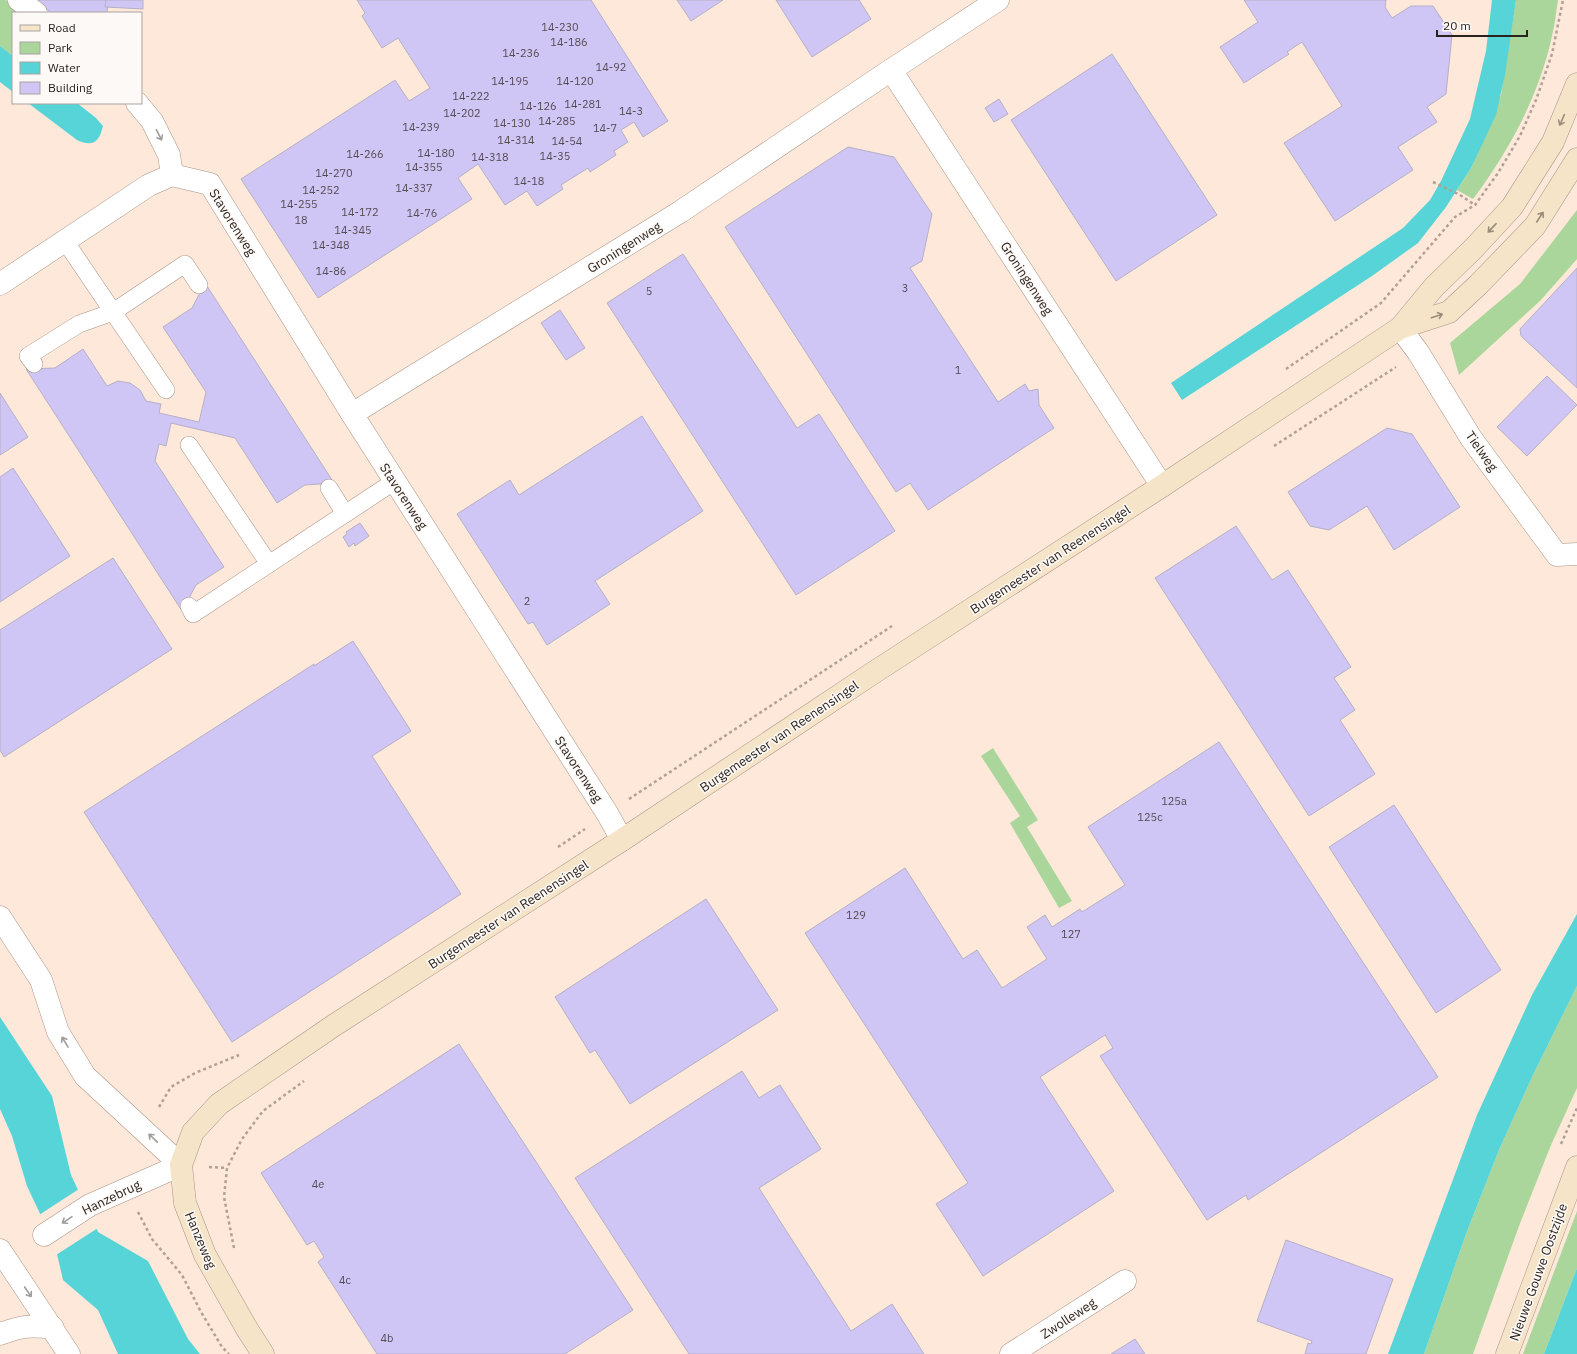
<svg xmlns="http://www.w3.org/2000/svg" width="1577" height="1354" font-family="'IBM Plex Sans',sans-serif">
	<rect width="100%" height="100%" fill="#fee8d9"/>
	<g fill="#abd69b">
		<path d="M0,0H6L22,13H13V56L0,46Z"/>
		<path d="M1516,0H1558C1556,12 1555,24 1552,36C1539,96 1509,151 1473,199L1457,190L1471,168L1501,95Z"/>
		<path d="M1577,210V259L1540,301L1459,375L1450,343L1520,284Z"/>
		<path d="M993,748L1038,820L1027,827L1072,901L1059,908L1010,823L1020,816L981,756Z"/>
		<path d="M1577,986V1088L1551,1145L1519,1226L1473,1354H1424L1466,1234L1499,1150L1532,1077Z"/>
		<path d="M1577,1211V1268L1544,1354H1523Z"/>
	</g>
	<g fill="#56d4d7">
		<path d="M1492,0H1516L1505,75L1496,115L1471,168L1446,207L1418,243L1372,276L1182,400L1171,383L1403,228L1430,200L1441,181L1470,119L1486,51Z"/>
		<path d="M0,46L13,56V92L0,82Z"/>
		<path d="M28,103H77L96,118L103,126C99,143 92,147 77,140Z"/>
		<path d="M1577,914V986L1532,1077L1499,1150L1466,1234L1424,1354H1388L1477,1115L1532,995Z"/>
		<path d="M0,1017L52,1096L71,1175L98,1232L148,1261L188,1339L200,1354H118L98,1310L63,1280L52,1232L43,1220L27,1186L12,1136L0,1109Z"/>
		<path d="M1577,1268V1354H1544Z"/>
	</g>
	<path fill="#fee8d9" d="M79,1189L98,1228L56,1255L50,1233L39,1215Z"/>
	<g fill="#d0c6f5" stroke="#b5b0c6">
		<path d="M38,0H108L107,13H51Z"/>
		<path d="M106,0H143V9L105,7Z"/>
		<path d="M357,0H591L668,121L643,137L634,122L621,130L628,142L614,151L616,155L590,172L588,168L561,185L563,189L537,206L527,191L505,205L478,164L458,178L472,199L318,298L241,179L395,80L409,101L430,88L398,38L382,48L362,16L365,13Z"/>
		<path d="M677,0H723L691,21Z"/>
		<path d="M776,0H859L871,19L812,57Z"/>
		<path d="M1244,0H1386L1385,7L1392,18L1411,6H1433L1452,35L1446,94L1427,107L1437,122L1398,147L1413,170L1335,221L1284,143L1342,106L1302,42L1287,52L1289,54L1244,83L1220,47L1258,22Z"/>
		<path d="M1112,54L1217,215L1116,281L1011,120Z"/>
		<path d="M999,99L1008,114L994,122L985,108Z"/>
		<path d="M848,147L894,157L932,214L922,261L910,268L998,402L1025,384L1029,391L1038,389L1039,405L1054,428L928,510L910,483L896,492L725,227Z"/>
		<path d="M683,254L797,428L819,414L895,531L796,595L607,303Z"/>
		<path d="M1577,268V388L1521,336L1520,329Z"/>
		<path d="M205,283L334,483L305,485L277,503L235,438L171,423L166,446L159,444L155,461L224,567L196,585L182,611L26,369L55,368L83,349L107,386L118,381L130,383L140,390L146,401L161,404L159,413L199,422L206,392L163,327L192,308Z"/>
		<path d="M560,310L585,348L566,360L541,323Z"/>
		<path d="M1547,376L1577,405L1527,456L1497,427Z"/>
		<path d="M0,393L28,437L0,455Z"/>
		<path d="M642,416L703,511L595,581L610,604L547,645L533,622L528,624L457,514L510,480L519,495Z"/>
		<path d="M1387,428L1412,434L1460,507L1394,550L1367,506L1329,530L1310,526L1288,492Z"/>
		<path d="M13,468L70,556L0,602V477Z"/>
		<path d="M360,523L369,536L355,546L354,543L349,547L343,537L347,534L346,532Z"/>
		<path d="M1236,526L1272,580L1288,570L1351,667L1334,678L1355,710L1340,720L1375,774L1309,816L1155,578Z"/>
		<path d="M113,558L172,649L4,757L0,750V630Z"/>
		<path d="M353,641L411,731L372,756L461,894L232,1042L84,812L314,664V666Z"/>
		<path d="M1219,742L1438,1077L1248,1200L1246,1195L1207,1220L1100,1056L1113,1048L1105,1035L1040,1077L1114,1191L983,1276L936,1204L968,1183L805,933L905,868L963,959L977,950L1002,988L1047,959L1027,927L1045,915L1052,927L1080,909L1082,912L1125,885L1088,827Z"/>
		<path d="M1394,805L1501,970L1436,1013L1329,847Z"/>
		<path d="M706,899L778,1010L630,1104L595,1050L590,1053L555,997Z"/>
		<path d="M459,1044L633,1310L565,1354H377L318,1262L324,1257L314,1241L307,1245L261,1173Z"/>
		<path d="M742,1071L759,1098L780,1085L821,1149L759,1188L785,1229L851,1331L892,1304L924,1354H689L575,1178Z"/>
		<path d="M1286,1240L1393,1279L1366,1354H1305L1308,1343L1311,1344L1312,1341L1257,1321Z"/>
		<path d="M1135,1339L1145,1354H1111Z"/>
	</g>
	<g fill="none" stroke-linecap="round" stroke-linejoin="round">
		<g stroke="#a89386" stroke-width="18">
			<g id="lane">
				<path d="M65,241L166,390"/>
				<path d="M34,364L28,356L79,324L113,312L185,264L199,285"/>
				<path d="M189,445L269,564"/>
				<path d="M329,488L345,514"/>
				<path d="M189,606L193,614L395,481"/>
			</g>
		</g>
		<g stroke="#a89386" stroke-width="23">
			<g id="street">
				<path d="M19,0L36,13"/>
				<path d="M891,70L998,0"/>
				<path d="M137,103L152,121L169,155L172,175"/>
				<path d="M0,284L149,185L172,175L210,184L352,414L607,813L622,840"/>
				<path d="M1400,328L1418,352L1471,438L1557,555L1577,554"/>
				<path d="M352,414L680,212L891,70L1162,486"/>
				<path d="M0,917L41,980L58,1032L85,1076L181,1165L90,1205L44,1235"/>
				<path d="M0,1250L69,1354"/>
				<path d="M0,1334C22,1326 29,1325 53,1328"/>
				<path d="M1011,1354L1125,1281"/>
			</g>
		</g>
		<g stroke="#a89386" stroke-width="23">
			<g id="secondary">
				<path d="M1400,328L1434,287L1474,248L1512,207L1553,142L1577,84"/>
				<path d="M263,1354L247,1329L205,1255L185,1203L181,1165L193,1132L219,1104L333,1026L622,840L873,673L1162,486L1400,328L1449,312L1478,285L1535,226L1577,159"/>
				<path d="M1507,1354L1577,1167"/>
			</g>
		</g>
		<g stroke="#b1a095" stroke-width="2.5" stroke-dasharray="3 3" stroke-linecap="butt">
			<path d="M1433,182L1460,195L1475,205"/>
			<path d="M1286,369L1381,303L1455,217L1475,205L1498,173L1520,136L1536,100L1552,54L1563,0"/>
			<path d="M1274,446L1396,367"/>
			<path d="M629,799L892,626"/>
			<path d="M558,847L585,829"/>
			<path d="M159,1107L171,1087L195,1073L239,1055"/>
			<path d="M1561,1144L1577,1108"/>
			<path d="M209,1167L227,1168"/>
			<path d="M138,1212L152,1239L182,1275L201,1312L222,1347L229,1354"/>
			<path d="M234,1248L224,1197L227,1168L242,1139L263,1111L304,1081"/>
		</g>
		<use href="#lane" stroke="#fff" stroke-width="17"/>
		<use href="#street" stroke="#fff" stroke-width="22"/>
		<use href="#secondary" stroke="#f6e4c9" stroke-width="22"/>
	</g>
	<defs><path id="oneway-shaft" d="M-6 0H5M1.5-3L5.5 0L1.5 3" fill="none" stroke-width="1.6" stroke-linecap="round" stroke-linejoin="round"/></defs>
	<g stroke="#9a8d7c">
		<use href="#oneway-shaft" transform="translate(1562 120) rotate(114)"/>
		<use href="#oneway-shaft" transform="translate(1540 217) rotate(-57)"/>
		<use href="#oneway-shaft" transform="translate(1492 228) rotate(133)"/>
		<use href="#oneway-shaft" transform="translate(1437 316) rotate(-18)"/>
	</g>
	<g stroke="#9f9c99">
		<use href="#oneway-shaft" transform="translate(159 135) rotate(63)"/>
		<use href="#oneway-shaft" transform="translate(65 1042) rotate(-121)"/>
		<use href="#oneway-shaft" transform="translate(153 1138) rotate(-136)"/>
		<use href="#oneway-shaft" transform="translate(67 1220) rotate(146)"/>
		<use href="#oneway-shaft" transform="translate(28 1292) rotate(56)"/>
	</g>
	<g text-anchor="middle" stroke-width="3" stroke-linejoin="round" paint-order="stroke">
		<g font-size="11" fill="#544b53">
			<text x="560" y="31">14-230</text>
			<text x="569" y="46">14-186</text>
			<text x="521" y="57">14-236</text>
			<text x="611" y="71">14-92</text>
			<text x="510" y="85">14-195</text>
			<text x="575" y="85">14-120</text>
			<text x="471" y="100">14-222</text>
			<text x="583" y="108">14-281</text>
			<text x="538" y="110">14-126</text>
			<text x="631" y="115">14-3</text>
			<text x="462" y="117">14-202</text>
			<text x="557" y="125">14-285</text>
			<text x="512" y="127">14-130</text>
			<text x="421" y="131">14-239</text>
			<text x="605" y="132">14-7</text>
			<text x="516" y="144">14-314</text>
			<text x="567" y="145">14-54</text>
			<text x="436" y="157">14-180</text>
			<text x="365" y="158">14-266</text>
			<text x="555" y="160">14-35</text>
			<text x="490" y="161">14-318</text>
			<text x="424" y="171">14-355</text>
			<text x="334" y="177">14-270</text>
			<text x="529" y="185">14-18</text>
			<text x="414" y="192">14-337</text>
			<text x="321" y="194">14-252</text>
			<text x="299" y="208">14-255</text>
			<text x="360" y="216">14-172</text>
			<text x="422" y="217">14-76</text>
			<text x="301" y="224">18</text>
			<text x="353" y="234">14-345</text>
			<text x="331" y="249">14-348</text>
			<text x="331" y="275">14-86</text>
			<text x="905" y="292">3</text>
			<text x="649" y="295">5</text>
			<text x="958" y="374">1</text>
			<text x="527" y="605">2</text>
			<text x="1174" y="805">125a</text>
			<text x="1150" y="821">125c</text>
			<text x="856" y="919">129</text>
			<text x="1071" y="938">127</text>
			<text x="318" y="1188">4e</text>
			<text x="345" y="1284">4c</text>
			<text x="387" y="1342">4b</text>
		</g>
		<g font-size="13" fill="#2a221d" stroke="#fdf9f6">
			<text transform="translate(233 222) rotate(58)" y="5">Stavorenweg</text>
			<text transform="translate(624 247) rotate(-32)" y="5">Groningenweg</text>
			<text transform="translate(1027 278) rotate(57)" y="5">Groningenweg</text>
			<text transform="translate(1482 451) rotate(55)" y="5">Tielweg</text>
			<text transform="translate(404 496) rotate(57)" y="5">Stavorenweg</text>
			<text transform="translate(1050 559) rotate(-33)" y="5">Burgemeester van Reenensingel</text>
			<text transform="translate(779 736) rotate(-34)" y="5">Burgemeester van Reenensingel</text>
			<text transform="translate(579 769) rotate(57)" y="5">Stavorenweg</text>
			<text transform="translate(508 914) rotate(-33)" y="5">Burgemeester van Reenensingel</text>
			<text transform="translate(111 1197) rotate(-26)" y="5">Hanzebrug</text>
			<text transform="translate(201 1240) rotate(67)" y="5">Hanzeweg</text>
			<text transform="translate(1538 1272) rotate(-70)" y="5">Nieuwe Gouwe Oostzijde</text>
			<text transform="translate(1068 1318) rotate(-33)" y="5">Zwolleweg</text>
		</g>
	</g>
	<rect x="12" y="12" width="130" height="92" fill="#fdf9f6" stroke="#a9a39f"/>
	<rect x="20" y="25" width="20" height="6" fill="#f6e4c9" stroke="#a9a39f"/>
	<text x="48" y="32" font-size="12" fill="#2a221d">Road</text>
	<rect x="20" y="42" width="20" height="12" fill="#abd69b" stroke="#a9a39f"/>
	<text x="48" y="52" font-size="12" fill="#2a221d">Park</text>
	<rect x="20" y="62" width="20" height="12" fill="#56d4d7" stroke="#a9a39f"/>
	<text x="48" y="72" font-size="12" fill="#2a221d">Water</text>
	<rect x="20" y="82" width="20" height="12" fill="#d0c6f5" stroke="#a9a39f"/>
	<text x="48" y="92" font-size="12" fill="#2a221d">Building</text>
	<path d="M1437 30v6h90v-6" fill="none" stroke="#2a221d" stroke-width="2"/>
	<text x="1443" y="30" font-size="12" fill="#2a221d" stroke="#fdf9f6" stroke-width="3" paint-order="stroke">20 m</text>
</svg>
